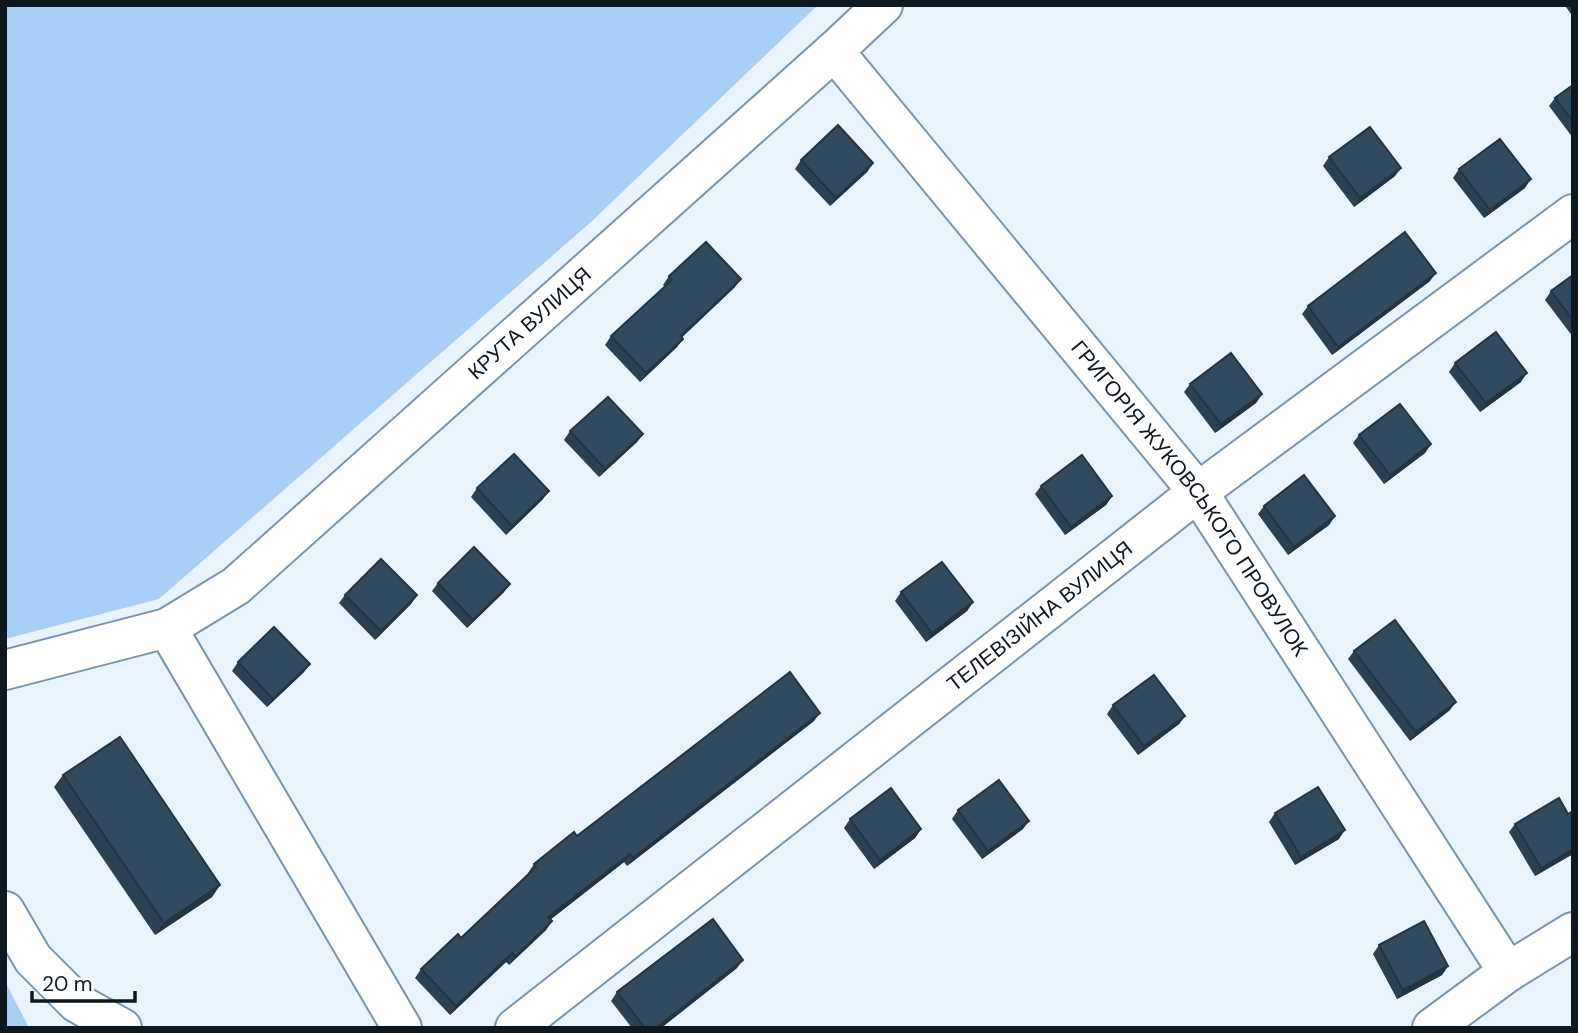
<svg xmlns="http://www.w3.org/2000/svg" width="1578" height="1033" font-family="'DM Sans',sans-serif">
	<rect width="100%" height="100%" fill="#e8f3fe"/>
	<g fill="#a8d0f7">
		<path d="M5,5H818L591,222L159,599L5,639Z"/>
		<path d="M5,981L29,1028H5Z"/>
	</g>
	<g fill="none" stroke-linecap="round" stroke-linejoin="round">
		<g stroke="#7a94ad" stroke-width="42">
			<g id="minor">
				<path id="s1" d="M834,51L1198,492L1508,972"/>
				<path d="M167,628L402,1028"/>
				<path id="s2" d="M5,670L167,628L236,586L834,51L883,5"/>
				<path d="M5,911L33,959L77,1003L122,1028"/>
				<path id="s3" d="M515,1028L1198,492L1573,214"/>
				<path d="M1432,1028L1508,972L1573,932"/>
			</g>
		</g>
		<use href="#minor" stroke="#fff" stroke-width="38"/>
	</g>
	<g fill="#2b4053">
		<path d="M1567,5H1573V17L1566,7Z"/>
		<path d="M1573,85V138L1549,106L1555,98Z"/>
		<path d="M1329,157L1395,176L1354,207L1323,166Z"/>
		<path d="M801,160L873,163L867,172L830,206L795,169Z"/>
		<path d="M1459,169L1525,188L1484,218L1453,178Z"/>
		<path d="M1573,275V337L1545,300L1551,291Z"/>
		<path d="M669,276L735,287L682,337L677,347L640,382L605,345L611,336L665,287L663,285Z"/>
		<path d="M1430,281L1332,355L1302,314L1308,306Z"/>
		<path d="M1455,363L1521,382L1480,412L1449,372Z"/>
		<path d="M1190,384L1262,394L1256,403L1215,433L1184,392Z"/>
		<path d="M570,431L643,434L637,442L599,477L564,440Z"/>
		<path d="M1359,435L1431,444L1425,453L1384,484L1353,443Z"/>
		<path d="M1041,486L1112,496L1106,505L1065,535L1035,494Z"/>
		<path d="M477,488L543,499L506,535L471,497Z"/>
		<path d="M1264,506L1335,516L1329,525L1288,555L1258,514Z"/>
		<path d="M438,583L504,592L467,628L432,591Z"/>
		<path d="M901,592L973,602L967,611L926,642L895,601Z"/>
		<path d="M345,595H417L411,604L375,640L339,603Z"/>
		<path d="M1354,651L1450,710L1410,741L1348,659Z"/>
		<path d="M238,662L304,672L267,707L232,671Z"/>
		<path d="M1113,705L1185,716L1179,724L1138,755L1107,714Z"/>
		<path d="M814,721L627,866L624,862L550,920L552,921L546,930L509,965L506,962L450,1015L415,978L421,969L461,938L528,874V873L534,864L577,836Z"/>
		<path d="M63,775L220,885L212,897L155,935L54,787Z"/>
		<path d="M958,810L1023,829L982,859L952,819Z"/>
		<path d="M1275,813L1339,839L1295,865L1269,822Z"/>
		<path d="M1568,814L1573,854L1535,876L1509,832L1515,824Z"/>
		<path d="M850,819L921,829L915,838L874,869L844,828Z"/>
		<path d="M1379,945L1448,966L1442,975L1397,999L1373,954Z"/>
		<path d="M737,968L661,1028H632L611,1001L617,992Z"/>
	</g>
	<g fill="#233443">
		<path d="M873,163L867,172L830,206L836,198Z"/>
		<path d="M1401,168L1395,176L1354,207L1360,198Z"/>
		<path d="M1531,179L1525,188L1484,218L1490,210Z"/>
		<path d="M1436,273L1430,281L1332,355L1338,347Z"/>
		<path d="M741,279L735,287L675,344L681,336Z"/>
		<path d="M683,339L677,347L640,382L646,373Z"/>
		<path d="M1527,373L1521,382L1480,412L1486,403Z"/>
		<path d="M1262,394L1256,403L1215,433L1221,424Z"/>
		<path d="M643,434L637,442L599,477L605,469Z"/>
		<path d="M1431,444L1425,453L1384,484L1390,475Z"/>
		<path d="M549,491L543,499L506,535L512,526Z"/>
		<path d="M1112,496L1106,505L1065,535L1071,527Z"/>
		<path d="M1335,516L1329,525L1288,555L1294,547Z"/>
		<path d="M510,584L504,592L467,628L473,620Z"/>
		<path d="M417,595L411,604L375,640L381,631Z"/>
		<path d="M973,602L967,611L926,642L932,633Z"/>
		<path d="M310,664L304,672L267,707L273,699Z"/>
		<path d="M1456,702L1450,710L1410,741L1416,732Z"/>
		<path d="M820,713L814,721L627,866L633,858Z"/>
		<path d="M1185,716L1179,724L1138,755L1144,746Z"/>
		<path d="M1029,821L1023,829L982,859L988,851Z"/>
		<path d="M921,829L915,838L874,869L880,860Z"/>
		<path d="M1345,830L1339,839L1295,865L1301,857Z"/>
		<path d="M1573,849V854L1535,876L1541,868Z"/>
		<path d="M630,854L624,862L542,926L548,917Z"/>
		<path d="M220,885L212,897L155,935L164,923Z"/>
		<path d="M552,921L546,930L509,965L515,957Z"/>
		<path d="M512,953L506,962L450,1015L456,1006Z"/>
		<path d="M743,960L737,968L661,1028H656Z"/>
		<path d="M1448,966L1442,975L1397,999L1403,990Z"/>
	</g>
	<g fill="#324a60" stroke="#233443" stroke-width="2">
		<path d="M1573,85V121L1555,98Z"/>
		<path d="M838,125L873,163L836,198L801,160Z"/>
		<path d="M1370,127L1401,168L1360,198L1329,157Z"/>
		<path d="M1500,139L1531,179L1490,210L1459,169Z"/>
		<path d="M1405,232L1436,273L1338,347L1308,306Z"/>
		<path d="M706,242L741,279L681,336L683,339L646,373L611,336L672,280L669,276Z"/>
		<path d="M1573,275V320L1551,291Z"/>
		<path d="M1496,332L1527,373L1486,403L1455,363Z"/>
		<path d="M1231,353L1262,394L1221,424L1190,384Z"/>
		<path d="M608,397L643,434L605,469L570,431Z"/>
		<path d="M1400,404L1431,444L1390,475L1359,435Z"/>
		<path d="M514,454L549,491L512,526L477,488Z"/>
		<path d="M1082,455L1112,496L1071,527L1041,486Z"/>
		<path d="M1304,475L1335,516L1294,547L1264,506Z"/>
		<path d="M474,547L510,584L473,620L438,583Z"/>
		<path d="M381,559L417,595L381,631L345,595Z"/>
		<path d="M942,562L973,602L932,633L901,592Z"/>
		<path d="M1395,620L1456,702L1416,732L1354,651Z"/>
		<path d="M274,627L310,664L273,699L238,662Z"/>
		<path d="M790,672L820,713L633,858L630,854L548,917L552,921L515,957L512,953L456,1006L421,969L458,934L461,938L536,867L534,864L574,832L577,836Z"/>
		<path d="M1154,675L1185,716L1144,746L1113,705Z"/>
		<path d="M120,737L220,885L164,923L63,775Z"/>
		<path d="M999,780L1029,821L988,851L958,810Z"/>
		<path d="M1318,787L1345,830L1301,857L1275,813Z"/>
		<path d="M891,788L921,829L880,860L850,819Z"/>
		<path d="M1559,798L1568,814L1573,811V849L1541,868L1515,824Z"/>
		<path d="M713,919L743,960L656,1028H645L617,992Z"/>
		<path d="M1424,921L1448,966L1403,990L1379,945Z"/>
	</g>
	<g text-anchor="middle" stroke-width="7" stroke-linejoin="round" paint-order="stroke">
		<g font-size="21" fill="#0e1821" stroke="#fff">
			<text dy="7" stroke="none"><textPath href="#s2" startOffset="642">КРУТА ВУЛИЦЯ</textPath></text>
			<text dy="7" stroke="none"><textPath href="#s1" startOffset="572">ГРИГОРІЯ ЖУКОВСЬКОГО ПРОВУЛОК</textPath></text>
			<text dy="7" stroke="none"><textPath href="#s3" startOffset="667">ТЕЛЕВІЗІЙНА ВУЛИЦЯ</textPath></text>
		</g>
	</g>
	<rect width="1578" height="1033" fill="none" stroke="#0e1821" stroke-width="14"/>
	<path d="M32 991v10h103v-10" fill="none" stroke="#0e1821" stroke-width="3.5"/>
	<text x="42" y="991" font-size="21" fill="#0e1821" stroke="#ffffff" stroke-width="5" paint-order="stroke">20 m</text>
</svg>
